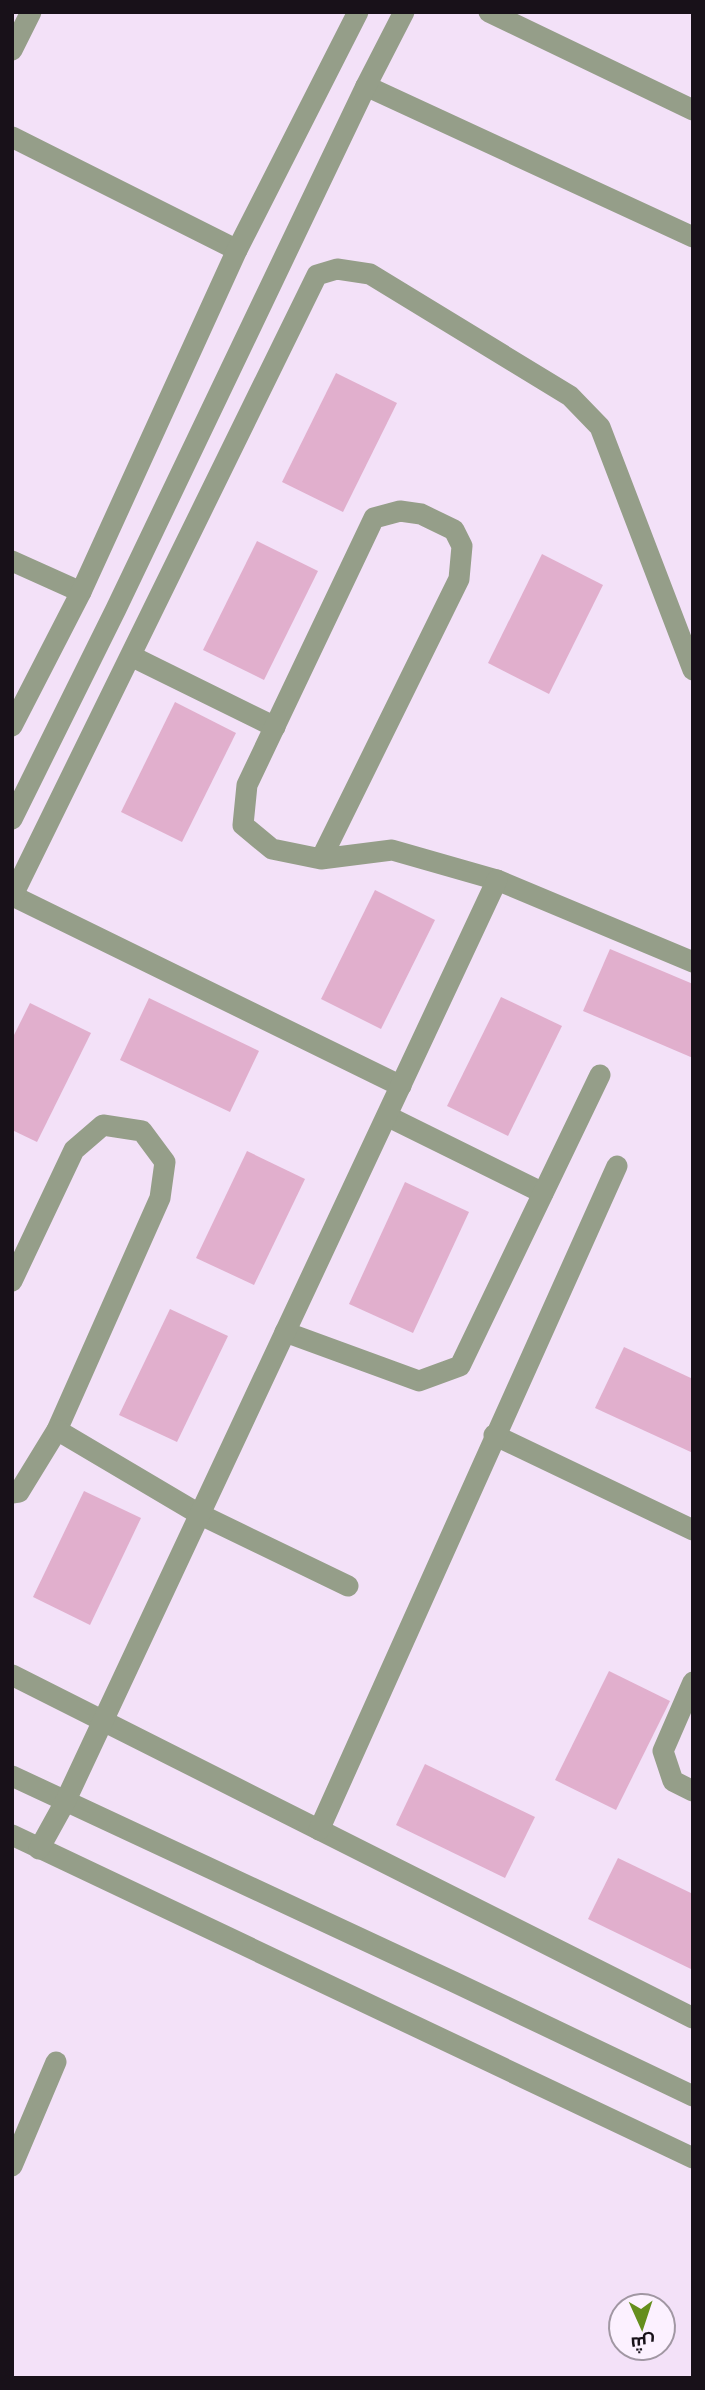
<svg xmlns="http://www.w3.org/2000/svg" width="705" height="2390" font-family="Helvetica,Cairo,sans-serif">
	<rect width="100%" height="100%" fill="#f3e1f8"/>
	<g fill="#e1afcd">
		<path d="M336,373L397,403L343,512L282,482Z"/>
		<path d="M257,541L318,571L264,680L203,650Z"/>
		<path d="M542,554L603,585L549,694L488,663Z"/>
		<path d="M175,702L236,733L182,842L121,812Z"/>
		<path d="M375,890L435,920L381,1029L321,999Z"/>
		<path d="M610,949L693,984V1058L583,1011Z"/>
		<path d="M501,997L562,1026L508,1136L447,1106Z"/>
		<path d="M149,998L259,1051L230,1112L120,1060Z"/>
		<path d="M30,1003L91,1033L37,1142L12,1130V1039Z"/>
		<path d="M247,1151L305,1179L254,1285L196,1258Z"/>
		<path d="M405,1182L469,1212L413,1333L349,1304Z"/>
		<path d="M170,1309L228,1336L177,1442L119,1415Z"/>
		<path d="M624,1347L693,1379V1453L595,1408Z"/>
		<path d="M84,1491L141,1518L90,1625L33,1597Z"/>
		<path d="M609,1671L670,1701L616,1810L555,1780Z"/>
		<path d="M425,1764L535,1817L505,1878L396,1825Z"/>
		<path d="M618,1858L693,1894V1970L588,1919Z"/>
	</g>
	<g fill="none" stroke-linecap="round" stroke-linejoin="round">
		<g stroke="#959e89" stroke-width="21">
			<path d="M489,12L693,110"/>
			<path d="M12,50L31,12"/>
			<path d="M366,86L693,237"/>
			<path d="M12,137L237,250"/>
			<path d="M12,561L81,592"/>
			<path d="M131,656L275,727"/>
			<path d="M12,726L81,592L237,250L358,12"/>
			<path d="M12,819L116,609L366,86L404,12"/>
			<path d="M321,859L459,579L462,546L454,530L421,514L400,511L374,518L247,785L243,825L272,849L321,859L392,850L497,880L693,962"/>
			<path d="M13,896L401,1086"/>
			<path d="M12,897L317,275L337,269L370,274L570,396L600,427L693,670"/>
			<path d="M387,1116L543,1193"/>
			<path d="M12,1281L74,1150L103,1125L142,1131L165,1162L160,1198L57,1430L19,1492L12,1493"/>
			<path d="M285,1332L419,1381L460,1366L600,1075"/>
			<path d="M57,1430L199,1514L348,1586"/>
			<path d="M494,1435L693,1530"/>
			<path d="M12,1675L693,2018"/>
			<path d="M693,1682L663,1751L673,1781L693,1791"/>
			<path d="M12,1776L454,1982L693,2096"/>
			<path d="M319,1830L617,1166"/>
			<path d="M12,1835L693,2158"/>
			<path d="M39,1849L65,1802L497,880"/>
			<path d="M12,2166L56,2062"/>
		</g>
	</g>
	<rect width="705" height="2390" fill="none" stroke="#181119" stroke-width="28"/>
	<g transform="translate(642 2327) rotate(177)"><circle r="33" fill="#fcf1ff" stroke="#a197a3" stroke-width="2"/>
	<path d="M0-5L12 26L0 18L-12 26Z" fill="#658e1d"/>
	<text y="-10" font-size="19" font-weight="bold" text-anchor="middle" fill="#181119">ش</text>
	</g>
</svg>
